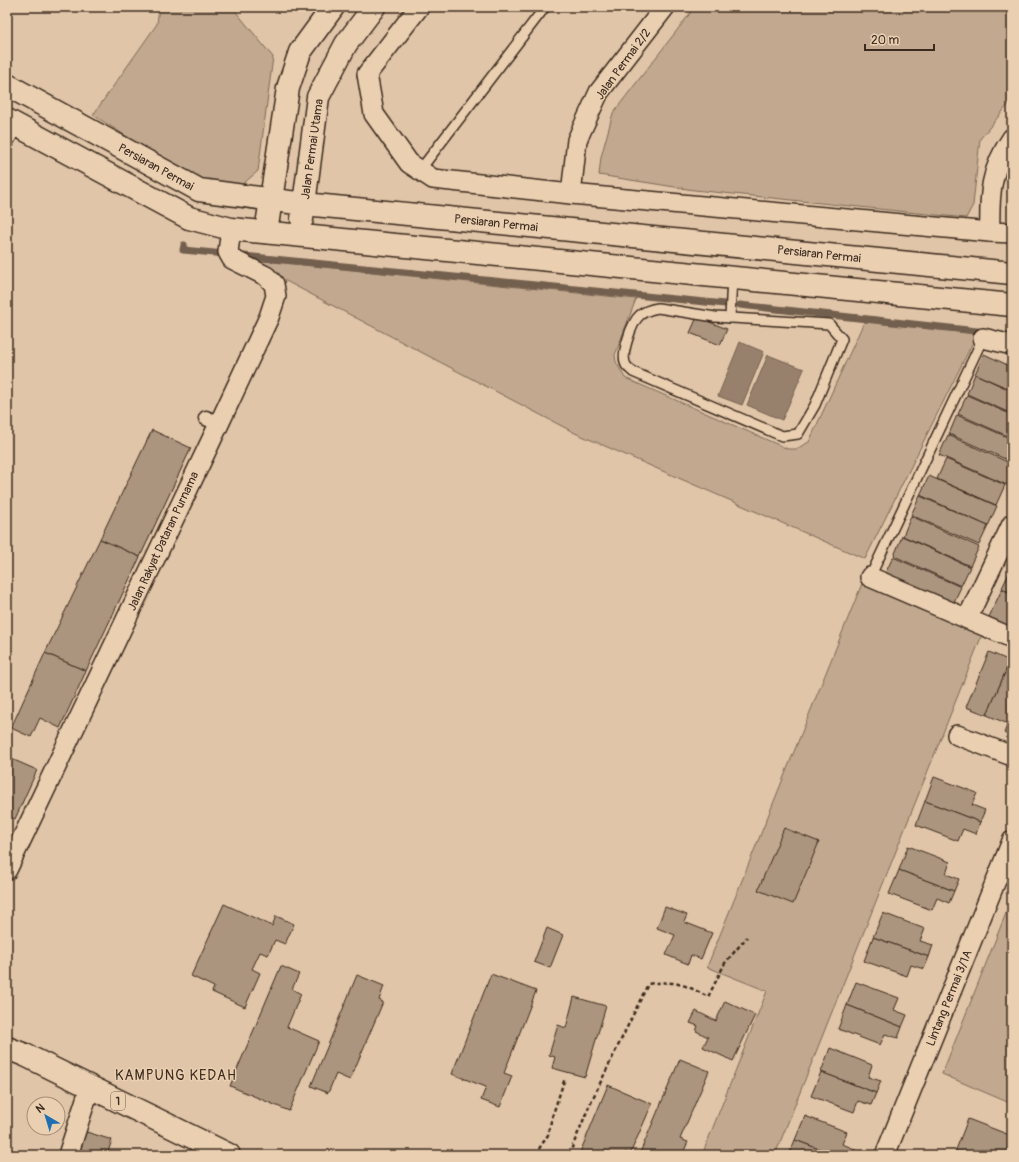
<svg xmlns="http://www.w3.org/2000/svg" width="1019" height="1162" font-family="Pangolin,sans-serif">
	<rect width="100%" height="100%" fill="#e0c5a8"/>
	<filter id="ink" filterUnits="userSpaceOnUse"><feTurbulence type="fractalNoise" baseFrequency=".025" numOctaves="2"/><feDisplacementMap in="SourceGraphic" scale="8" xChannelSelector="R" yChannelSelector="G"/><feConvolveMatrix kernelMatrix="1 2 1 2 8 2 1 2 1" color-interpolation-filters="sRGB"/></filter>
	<g filter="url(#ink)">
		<g fill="#c1a88f" stroke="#7e6956">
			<path d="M159,7H232L273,57L258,171L237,189L200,183L93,115L157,24Z"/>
			<path d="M695,7H1012V100L980,139L973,205L966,218L694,190L599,175L601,157L613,113Z"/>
			<path d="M244,259L636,299L615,355L616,362L625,378L788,449H796L809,442L864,322L977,334L865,559L575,433Z"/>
			<path d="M863,581L982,635L775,1155H702L767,991L707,967Z"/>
			<path d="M1012,898V1104L942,1074Z"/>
		</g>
		<g fill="#98816c" stroke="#735e4d">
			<path d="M740,342L764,352L742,405L718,396Z"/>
			<path d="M768,355L804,369L782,420L747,405Z"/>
		</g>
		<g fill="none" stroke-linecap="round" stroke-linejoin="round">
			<g stroke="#735e4d" stroke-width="7">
				<path d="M184,245L183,250L225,254"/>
				<path d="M244,256L725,304"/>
				<path d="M740,305L986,332"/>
			</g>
		</g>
		<g fill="#ac957e" stroke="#3b2a1e">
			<path d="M697,317L727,329L720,345L690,333Z"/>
			<path d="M984,354L1012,367V390L975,374Z"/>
			<path d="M975,374L1012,391V414L967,394Z"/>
			<path d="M967,395L1012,415V438L958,414Z"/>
			<path d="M957,415L1012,439V462L949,434Z"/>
			<path d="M152,430L191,448L140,557L100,539Z"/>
			<path d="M948,435L1012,464V474L1007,485L939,455Z"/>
			<path d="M946,459L1005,485L996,505L937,479Z"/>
			<path d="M929,476L997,506L988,526L920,495Z"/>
			<path d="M920,496L988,526L979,545L911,515Z"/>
			<path d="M911,516L979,547L970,566L903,536Z"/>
			<path d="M902,536L970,567L961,586L894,556Z"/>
			<path d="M100,539L140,557L86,671L45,653Z"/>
			<path d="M893,557L961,587L952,606L884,576Z"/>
			<path d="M1010,571L1012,572V593L1002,588Z"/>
			<path d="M1002,589L1012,594V627L989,617Z"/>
			<path d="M989,652L1010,661L987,715L966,707Z"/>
			<path d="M45,653L86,671L60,728L40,718L31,737L11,728Z"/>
			<path d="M1010,661L1012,662V714L1008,724L987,715Z"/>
			<path d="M1012,714V737L1004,733Z"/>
			<path d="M7,757L37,770L15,819L7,816Z"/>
			<path d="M934,777L977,793L972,805L985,810L980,822L925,801Z"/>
			<path d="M925,801L980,822L976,834L963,829L958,841L916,825Z"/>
			<path d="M784,828L819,842L793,904L758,890Z"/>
			<path d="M908,846L950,862L946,874L959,879L954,891L899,870Z"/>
			<path d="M899,870L954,891L949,903L937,898L932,910L889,894Z"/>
			<path d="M224,904L272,926L276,916L294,924L285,944L275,940L268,955L260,952L252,969L260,973L245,1007L212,992L214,987L191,976Z"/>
			<path d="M665,907L687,915L684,922L712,933L701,959L691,955L688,964L666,955L675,935L657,928Z"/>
			<path d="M883,913L925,929L920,941L933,945L929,957L873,937Z"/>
			<path d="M547,928L563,935L550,968L534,962Z"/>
			<path d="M873,937L929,957L924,969L911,965L907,976L864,961Z"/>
			<path d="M281,966L299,974L292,989L301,994L287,1027L319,1041L289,1111L230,1086Z"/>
			<path d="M491,974L536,991L504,1073L512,1076L500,1107L481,1100L486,1087L452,1074Z"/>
			<path d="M357,975L384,986L379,1000L383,1002L350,1080L336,1074L328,1093L311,1086Z"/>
			<path d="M856,982L899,998L894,1010L907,1015L902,1027L847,1005Z"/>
			<path d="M574,997L606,1006L585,1077L552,1068L555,1057L549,1055L558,1025L566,1028Z"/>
			<path d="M725,1001L755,1015L733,1061L703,1047L708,1037L696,1031L698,1026L690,1023L696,1011L716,1021Z"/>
			<path d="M847,1005L902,1027L898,1038L885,1034L880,1045L838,1029Z"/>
			<path d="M830,1048L872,1065L868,1077L881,1081L876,1093L821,1072Z"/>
			<path d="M680,1059L709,1071L680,1139L688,1142L682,1155H639Z"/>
			<path d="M821,1072L876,1093L871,1105L858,1101L854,1112L811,1096Z"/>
			<path d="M608,1085L652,1104L630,1154L625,1152L624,1155H579Z"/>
			<path d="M805,1116L847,1132L842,1144L855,1149L853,1155H835L795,1140Z"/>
			<path d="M968,1119L1012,1136V1155H954Z"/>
			<path d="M77,1129L112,1140L107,1155H69Z"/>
			<path d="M795,1140L835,1155H789Z"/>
		</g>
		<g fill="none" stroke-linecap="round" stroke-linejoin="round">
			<g stroke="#3b2a1e" stroke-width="12">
				<g id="service">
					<path d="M7,145L18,126"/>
					<path d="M420,170L545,7"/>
					<path d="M658,308L715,317L829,324L842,339L815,405L798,434L782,436L633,372C631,370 627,367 626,365C620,355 632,322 640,315C645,311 652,309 658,308Z"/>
					<path d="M730,318L732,277"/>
					<path d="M870,577L983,338"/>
				</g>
			</g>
			<g stroke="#3b2a1e" stroke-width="17">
				<path id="pedestrian" d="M206,418L219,424"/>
			</g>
			<g stroke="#3b2a1e" stroke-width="22">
				<g id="minor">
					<path d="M419,7L367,74L374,114L409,163L433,179L571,194L990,232L1012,233"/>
					<path d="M571,194L577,140L599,92L665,7"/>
					<path d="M990,232C989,196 990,169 1012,138"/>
					<path d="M983,338L1012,345"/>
					<path d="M870,577L1012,638"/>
					<path d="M967,619L1012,524"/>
					<path d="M957,735L1012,756"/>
					<path d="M7,870L219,424L269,317L276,296L274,284L266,276L232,259L228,252L231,229"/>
					<path d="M68,1155L90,1087"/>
					<path d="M885,1155L1012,841"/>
				</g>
			</g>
			<g stroke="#3b2a1e" stroke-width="25">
				<g id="tertiary">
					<path d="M7,85L199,190L304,204L1012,273"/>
					<path d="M7,120L189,218L231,229L1012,305"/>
					<path d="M302,219L318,97L346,44L374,7"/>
					<path d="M266,232L288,88L300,52L333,7"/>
				</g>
			</g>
			<g stroke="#3b2a1e" stroke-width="25">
				<path id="trunk" d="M7,1048L25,1055L229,1155"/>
			</g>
			<g stroke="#3b2a1e" stroke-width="2.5" stroke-dasharray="4 3" stroke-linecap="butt">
				<path d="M535,1155L548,1135L552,1117L565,1078"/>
				<path d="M569,1155L590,1104L648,984C674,980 685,984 708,997L725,963L747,937"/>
			</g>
			<use href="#service" stroke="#eacfb1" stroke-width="9"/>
			<use href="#pedestrian" stroke="#eacfb1" stroke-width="14"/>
			<use href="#minor" stroke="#eacfb1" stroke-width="19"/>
			<use href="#tertiary" stroke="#eacfb1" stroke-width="22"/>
			<use href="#trunk" stroke="#eacfb1" stroke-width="22"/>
		</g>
	</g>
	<g text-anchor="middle" stroke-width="3" stroke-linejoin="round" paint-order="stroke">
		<rect fill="#eacfb1" stroke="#705c4a" stroke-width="1" x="111" y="1092" width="14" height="18" rx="3"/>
		<g font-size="11" font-weight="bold" fill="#3b2a1e">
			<text x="118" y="1105">1</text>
		</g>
		<g font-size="12" fill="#3b2a1e" stroke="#eacfb1">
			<text transform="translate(623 64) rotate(-54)" y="4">Jalan Permai 2/2</text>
			<text transform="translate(312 149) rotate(-82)" y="4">Jalan Permai Utama</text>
			<text transform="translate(156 167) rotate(29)" y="4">Persiaran Permai</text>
			<text transform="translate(496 223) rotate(6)" y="4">Persiaran Permai</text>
			<text transform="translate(819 254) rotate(6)" y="4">Persiaran Permai</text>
			<text transform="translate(163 541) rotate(-65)" y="4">Jalan Rakyat Dataran Purnama</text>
			<text transform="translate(949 998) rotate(-68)" y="4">Lintang Permai 3/1A</text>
		</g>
		<g font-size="14" letter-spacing="1" fill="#3b2a1e" stroke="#eacfb1">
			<text x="176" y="1080">KAMPUNG KEDAH</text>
		</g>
	</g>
	<rect width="1019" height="1162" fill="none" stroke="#eacfb1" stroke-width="24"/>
	<rect x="12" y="12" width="995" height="1138" fill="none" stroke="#3b2a1e" stroke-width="1.5" filter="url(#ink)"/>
	<g transform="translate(46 1116) rotate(322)"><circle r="19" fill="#eacfb1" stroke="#a48d76"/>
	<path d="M0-3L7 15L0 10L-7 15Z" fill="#1f6fb2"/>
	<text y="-6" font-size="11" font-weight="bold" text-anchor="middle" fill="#3b2a1e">N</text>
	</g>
	<path d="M865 44v6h69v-6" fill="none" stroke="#3b2a1e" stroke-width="2"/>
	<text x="871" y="44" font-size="12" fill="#3b2a1e" stroke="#eacfb1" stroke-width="3" paint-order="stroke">20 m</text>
</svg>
